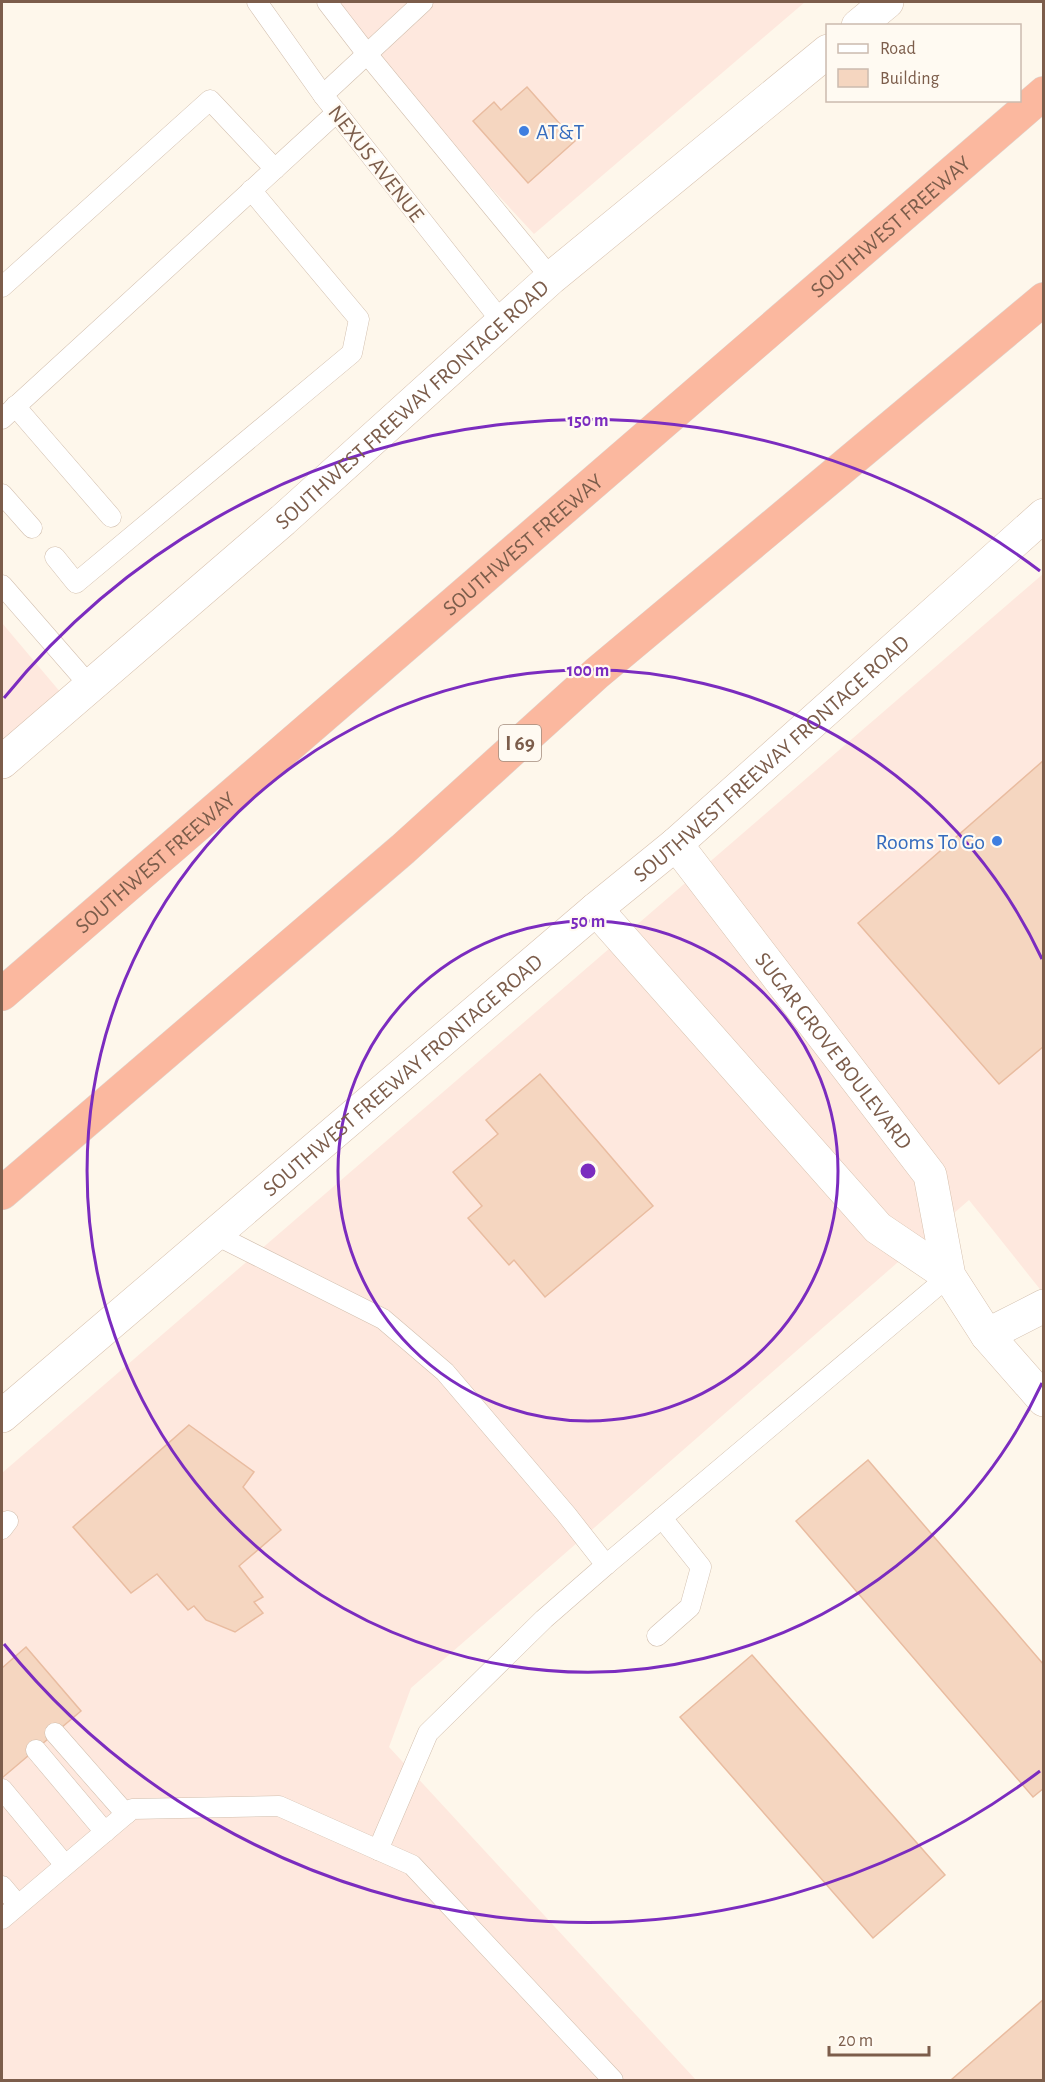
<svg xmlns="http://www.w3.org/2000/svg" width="1045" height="2082" font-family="'Alegreya Sans',sans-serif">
	<rect width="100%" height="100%" fill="#fef7eb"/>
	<g fill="#fee8de">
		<path d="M319,2H805L534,234Z"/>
		<path d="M1043,574V1293L969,1200L411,1688L389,1747L696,2080H2V1473Z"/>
		<path d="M2,623L61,693L2,741Z"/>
	</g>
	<g fill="#f5d6c0" stroke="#e9bca0" stroke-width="1.5">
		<path d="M527,87L575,141L528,183L473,121L494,102L501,110Z"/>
		<path d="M1044,760V1046L999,1084L858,923Z"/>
		<path d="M540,1074L653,1206L545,1297L514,1260L509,1265L468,1218L482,1206L453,1172L498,1134L486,1120Z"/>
		<path d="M189,1425L254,1472L243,1487L281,1530L239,1566L263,1597L254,1602L263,1613L235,1632L206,1620L194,1606L188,1610L157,1574L131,1593L73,1527Z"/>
		<path d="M868,1460L1044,1665V1788L1033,1797L796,1521Z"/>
		<path d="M26,1647L81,1711L2,1778V1668Z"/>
		<path d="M752,1655L945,1875L873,1938L680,1717Z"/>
		<path d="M1044,1999V2080H951Z"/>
	</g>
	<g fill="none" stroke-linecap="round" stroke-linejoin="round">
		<g stroke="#d2bfae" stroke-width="21">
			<g id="lane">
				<path d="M257,2L323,95L502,322"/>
				<path d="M327,2L367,54L551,278"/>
				<path d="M323,95L423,2"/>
				<path d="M2,287L210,100L275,169"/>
				<path d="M15,406L111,517"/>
				<path d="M2,419L337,112"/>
				<path d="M2,494L32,528"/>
				<path d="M55,557L76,583L352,353L359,319L251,190"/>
				<path d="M2,585L90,686"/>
				<path d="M214,1234L383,1319L445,1372L566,1514L606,1565L949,1276"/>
				<path d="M2,1529L8,1521"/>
				<path d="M657,1636L690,1607L701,1567L662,1518"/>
				<path d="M55,1733L126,1814"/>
				<path d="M36,1750L105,1832"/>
				<path d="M2,1789L65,1865"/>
				<path d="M378,1850L428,1733L544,1619L606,1565"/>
				<path d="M2,1886L18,1905"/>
				<path d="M2,1919L132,1809L279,1806L412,1865L613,2080"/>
			</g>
		</g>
		<g stroke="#d2bfae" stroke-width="34">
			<path id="street" d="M987,1335L1044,1306"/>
		</g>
		<g stroke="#d7c1ae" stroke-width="34">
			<g id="secondary">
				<path d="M858,26L887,2"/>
				<path id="s1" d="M2,762L283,520L551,278L828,51"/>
				<path id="s2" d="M676,844L930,1175L949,1276L987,1335L1044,1400"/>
				<path d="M596,909L878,1228L949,1276"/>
				<path id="s3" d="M2,1416L596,909L676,844L1044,515"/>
			</g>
		</g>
		<g stroke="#ddd5d0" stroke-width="34">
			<g id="highway">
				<path id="s4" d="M2,994L1044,93"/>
				<path d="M2,1193L403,849L597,673L1044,299"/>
			</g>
		</g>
		<use href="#lane" stroke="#fff" stroke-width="20"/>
		<use href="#street" stroke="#fff" stroke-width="33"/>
		<use href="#secondary" stroke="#fff" stroke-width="33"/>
		<use href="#highway" stroke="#fbb89f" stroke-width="33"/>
	</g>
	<g fill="none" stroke="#7b2cbf" stroke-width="3">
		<circle cx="588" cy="1171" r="250"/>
		<path d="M1042 1383A501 501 0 1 1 1042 959"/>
		<path d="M1040 1771A751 751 0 0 1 4 1644M4 698A751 751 0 0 1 1040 571"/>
	</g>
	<g fill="#3f7fe0" stroke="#fffaf2" stroke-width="2">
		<circle cx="524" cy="131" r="6"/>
		<circle cx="997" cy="841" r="6"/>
	</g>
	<g text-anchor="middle" stroke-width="4.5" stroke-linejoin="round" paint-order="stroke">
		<rect fill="#fffaf2" stroke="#a38c7d" stroke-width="1.5" x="499" y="725" width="42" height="36" rx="4.5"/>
		<g font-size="21" font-weight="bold" fill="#7c5d4b">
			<text x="520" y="750">I 69</text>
		</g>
		<g font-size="22" fill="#366cbe" stroke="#fffaf2" text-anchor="start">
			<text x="536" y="139">AT&amp;T</text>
			<text x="985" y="849" text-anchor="end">Rooms To Go</text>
		</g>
		<g font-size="22" fill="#7c5d4b" stroke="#fffaf2">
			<text transform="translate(377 163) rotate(52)" y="8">NEXUS AVENUE</text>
			<text dy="8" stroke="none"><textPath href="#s4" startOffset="1174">SOUTHWEST FREEWAY</textPath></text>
			<text dy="8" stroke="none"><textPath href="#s1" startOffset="544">SOUTHWEST FREEWAY FRONTAGE ROAD</textPath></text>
			<text dy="8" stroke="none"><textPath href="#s4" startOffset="688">SOUTHWEST FREEWAY</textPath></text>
			<text dy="8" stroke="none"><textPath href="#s3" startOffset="1012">SOUTHWEST FREEWAY FRONTAGE ROAD</textPath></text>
			<text dy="8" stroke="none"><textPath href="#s4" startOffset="202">SOUTHWEST FREEWAY</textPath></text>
			<text dy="8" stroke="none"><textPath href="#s2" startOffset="260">SUGAR GROVE BOULEVARD</textPath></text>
			<text dy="8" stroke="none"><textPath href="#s3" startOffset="526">SOUTHWEST FREEWAY FRONTAGE ROAD</textPath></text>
		</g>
	</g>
	<circle cx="588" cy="1171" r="9" fill="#7b2cbf" stroke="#fffaf2" stroke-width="3"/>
	<g font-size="18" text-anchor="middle" font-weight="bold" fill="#7b2cbf" stroke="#fffaf2" stroke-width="4.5" stroke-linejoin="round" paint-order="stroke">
		<text x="588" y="426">150 m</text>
		<text x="588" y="676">100 m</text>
		<text x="588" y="927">50 m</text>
	</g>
	<rect width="1045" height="2082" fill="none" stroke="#7c5d4b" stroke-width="6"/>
	<rect x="826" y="24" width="195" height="78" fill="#fffaf2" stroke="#cbbbaf" stroke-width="1.5"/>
	<rect x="838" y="44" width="30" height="9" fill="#ffffff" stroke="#cbbbaf" stroke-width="1.5"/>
	<text x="880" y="54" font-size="18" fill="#7c5d4b">Road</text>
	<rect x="838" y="69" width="30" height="18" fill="#f5d6c0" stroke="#cbbbaf" stroke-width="1.5"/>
	<text x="880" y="84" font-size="18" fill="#7c5d4b">Building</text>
	<path d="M829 2046v9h100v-9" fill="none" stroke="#7c5d4b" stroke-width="3"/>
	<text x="838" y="2046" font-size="18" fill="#7c5d4b" stroke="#fffaf2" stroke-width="4.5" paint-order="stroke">20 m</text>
</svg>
